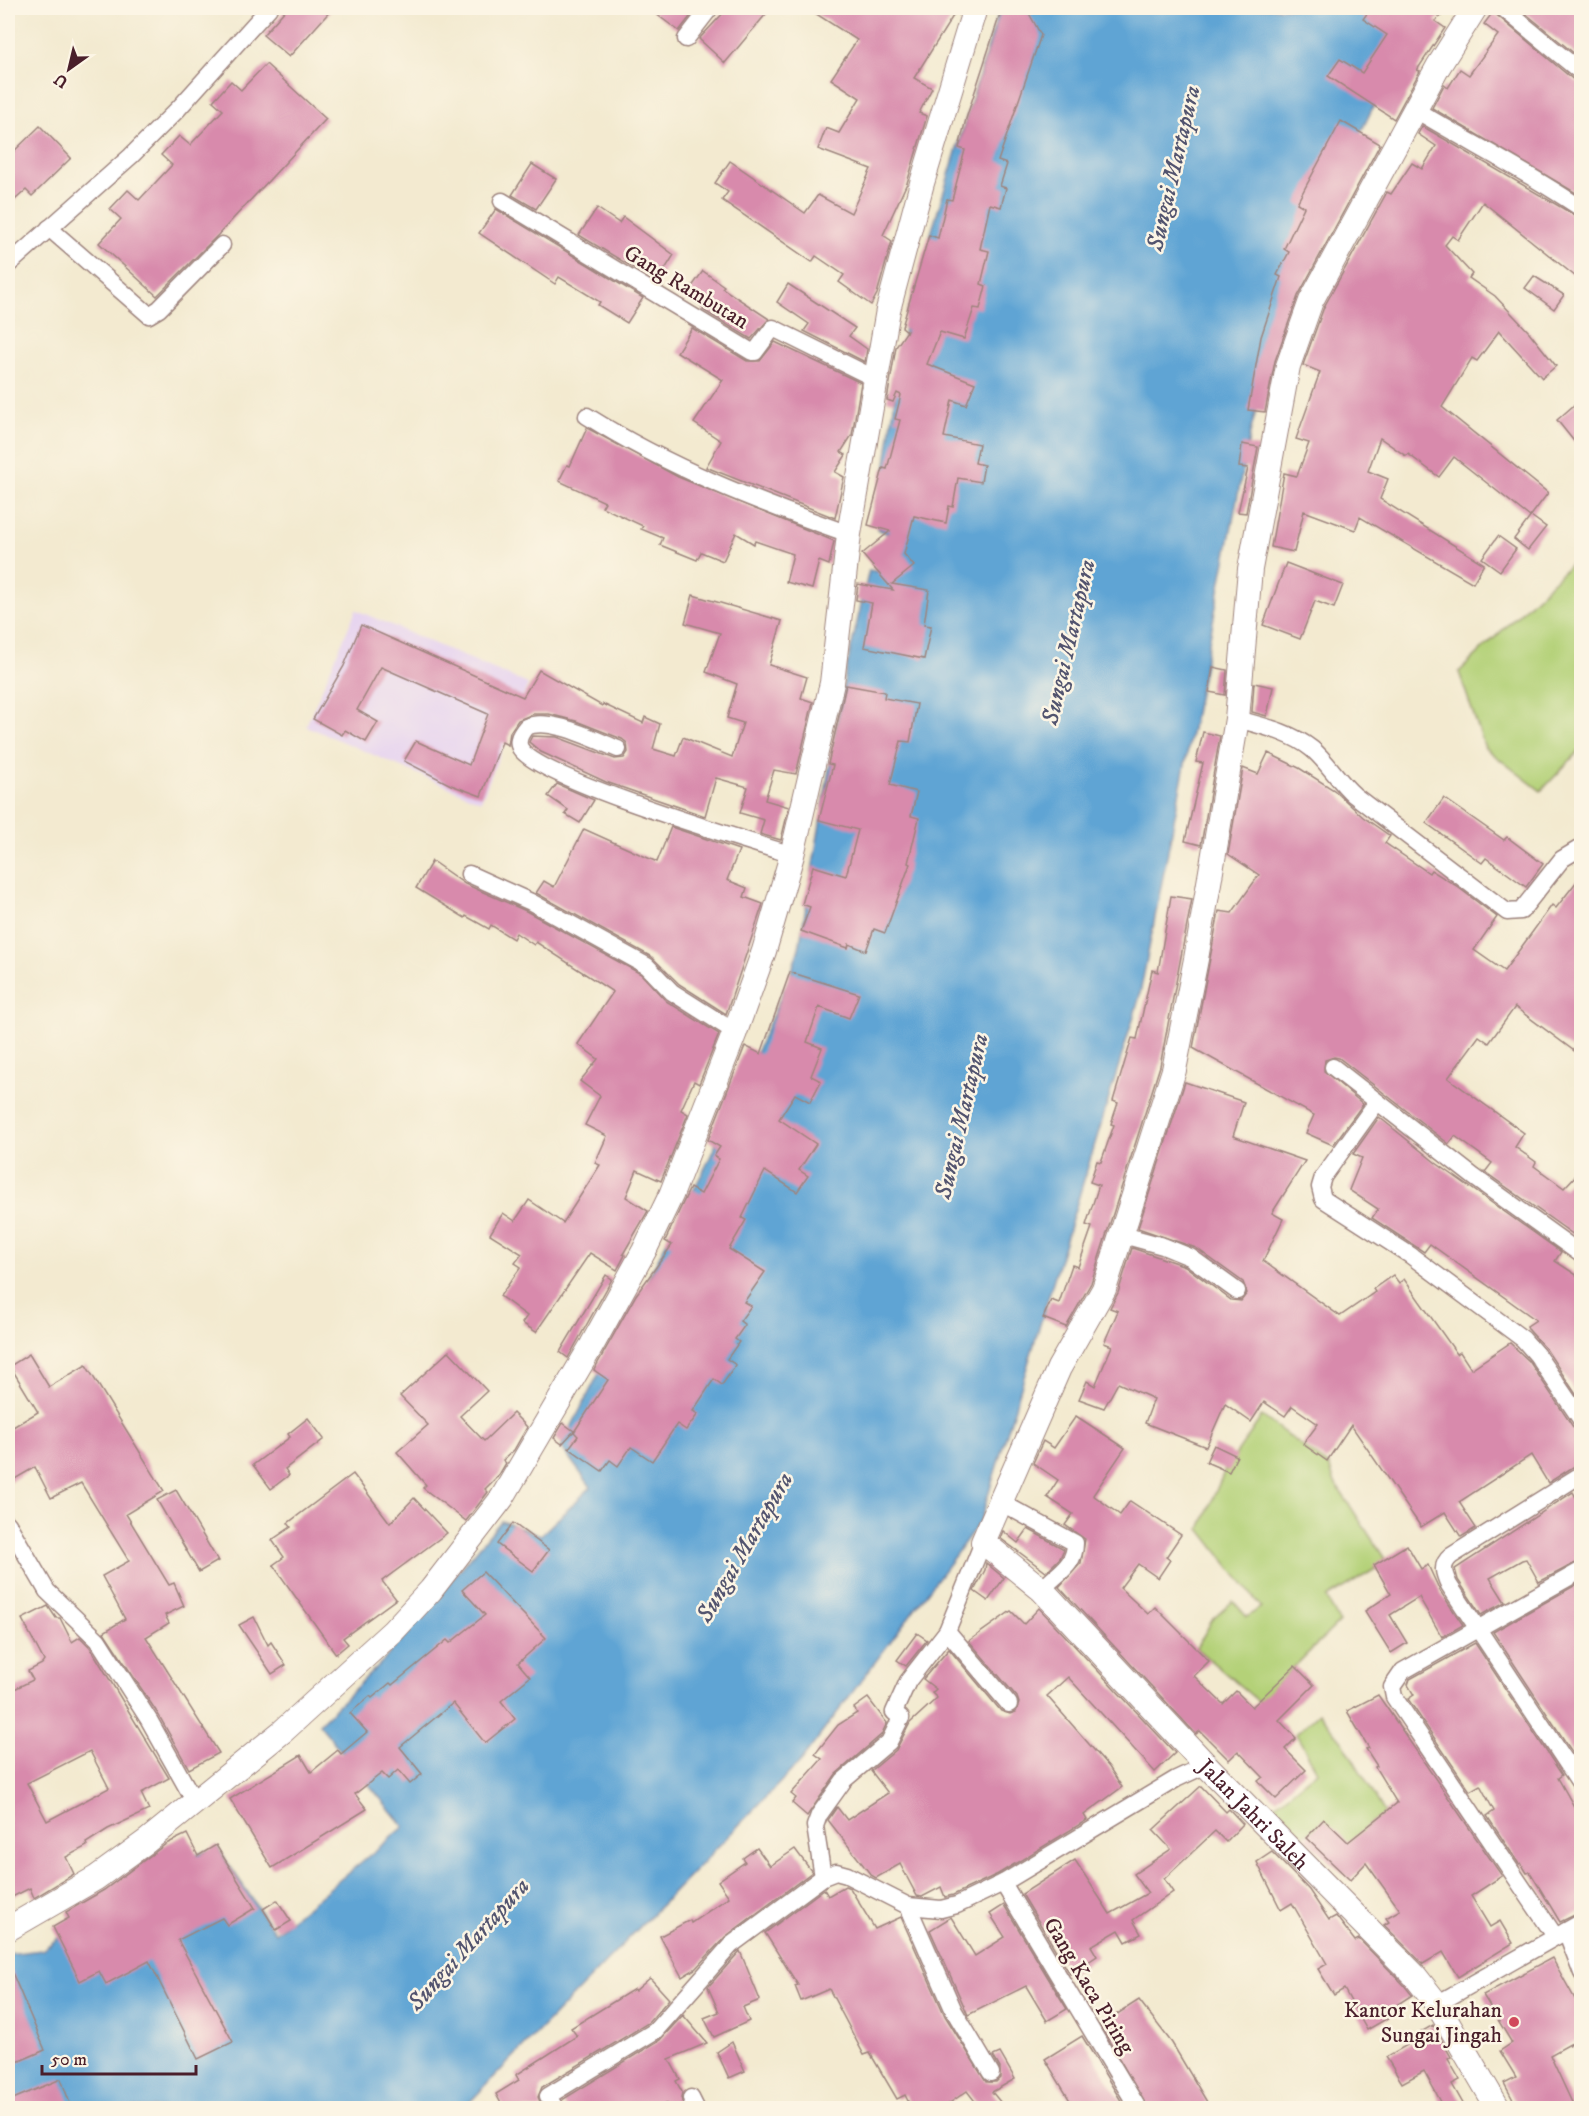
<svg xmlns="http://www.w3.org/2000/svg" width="1589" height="2116" font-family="'IM FELL DW Pica',serif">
	<rect width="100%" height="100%" fill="#fcf5e5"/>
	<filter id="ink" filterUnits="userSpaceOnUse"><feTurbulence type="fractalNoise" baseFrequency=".0167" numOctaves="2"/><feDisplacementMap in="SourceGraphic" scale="12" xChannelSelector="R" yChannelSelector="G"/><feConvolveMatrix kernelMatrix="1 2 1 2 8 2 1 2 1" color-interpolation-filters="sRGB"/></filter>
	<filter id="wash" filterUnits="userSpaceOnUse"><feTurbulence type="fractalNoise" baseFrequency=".008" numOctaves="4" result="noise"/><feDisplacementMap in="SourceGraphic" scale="24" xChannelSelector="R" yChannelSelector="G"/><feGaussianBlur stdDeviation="1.35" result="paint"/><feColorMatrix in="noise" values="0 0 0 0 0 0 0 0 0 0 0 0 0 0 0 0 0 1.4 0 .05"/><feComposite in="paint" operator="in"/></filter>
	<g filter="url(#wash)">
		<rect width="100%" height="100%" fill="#f3ead0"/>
		<path fill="#e6d3f0" d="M356,610L528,684L481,801L306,726Z"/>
		<g fill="#b4d178" stroke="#7f7852" stroke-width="1.5">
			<path d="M1576,559L1582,566L1581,749L1541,791L1485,748L1459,672Z"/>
			<path d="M1262,1416L1329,1466L1335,1483L1387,1562L1327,1598L1339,1622L1259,1702L1196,1648L1213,1619L1233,1601L1247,1617L1261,1607L1200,1529L1224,1472Z"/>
			<path d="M1319,1713L1343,1742L1385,1813L1364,1829L1375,1845L1360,1859L1326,1822L1291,1843L1264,1814L1317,1771L1296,1734Z"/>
		</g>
		<path fill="#5ea4d4" stroke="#546280" stroke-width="1.5" d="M1000,8H1429L1410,31L1294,270L1250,433L1139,999L980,1522L801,1761L464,2108H8V2047L16,2043L8,2004V1954L42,1950L146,1873L217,1847L275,1933L404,1827L319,1724L384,1660L501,1521L541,1535L591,1487L561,1447L708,1162L790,976L799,948L845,675L869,570L899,576L906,541L877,529L907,312Z"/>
		<g id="blocks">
			<g fill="#d88aac" fill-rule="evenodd">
				<path d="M287,8H333L289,57L263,35Z"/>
				<path d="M648,8H697L679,31Z"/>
				<path d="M728,8H771L725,63L699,39Z"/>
				<path d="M807,8H958L914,78L932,88L919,113L927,116L907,183L883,235L892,241L877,294L871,305L839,282L844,275L816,256L812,262L722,200L728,192L715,183L730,161L805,213L818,195L851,213L871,169L818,149L826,128L839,133L860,98L831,79L857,40Z"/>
				<path d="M1002,8H1026L1041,35L998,161L1007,164L1000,186L1006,188L1001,207L990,204L980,249L989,251L981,284L986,286L980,309L974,308L964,339L940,332L927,364L975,383L966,405L952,400L944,437L979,444L975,463L984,465L981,482L958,478L953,507L949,506L946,523L914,516L904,554L914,566L892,584L929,590L924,625L931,626L924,659L864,647L872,603L856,600L858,584L893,590L862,554L890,531L868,525L883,468L887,469L900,420L895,419L901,395L897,393L893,402L887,400L896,347L907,331L902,327L929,235L938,238L947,199L952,200L965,150L959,148L966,119Z"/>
				<path d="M1371,8H1451L1435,21L1445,28L1417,70L1420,71L1394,119L1328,76L1340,59L1362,73L1387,35L1363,19Z"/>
				<path d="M1519,8H1581V59Z"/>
				<path d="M1493,12L1575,81L1581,83V196L1432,108L1444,85L1448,88L1460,69L1469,75L1498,35L1484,24Z"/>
				<path d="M266,64L326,119L218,235L157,296L99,243L121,219L110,209L128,190L139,200L172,165L161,155L179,136L190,145L223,110L213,101L231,81L241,90Z"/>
				<path d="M1341,121L1380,144L1298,296L1275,361L1265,412L1248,410L1261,337L1281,277L1277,275L1289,252L1284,249L1304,207L1297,203Z"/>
				<path d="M40,126L71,158L32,196L26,190L8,206V157Z"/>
				<path d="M1422,126L1581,219V281L1483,202L1458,240L1452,236L1445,245L1472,274L1469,278L1495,296L1529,332L1556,366L1542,378L1499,331L1477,361L1472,358L1442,407L1548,493L1530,517L1454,457L1439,477L1408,454L1406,456L1380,438L1368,471L1388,479L1380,499L1484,564L1473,583L1360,517L1355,530L1304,511L1294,552L1271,547L1284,473L1297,476L1309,443L1296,439L1320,372L1303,365L1324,307L1387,192L1391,194L1412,163L1422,169L1436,146L1418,134Z"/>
				<path d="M532,164L556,179L536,209L512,195Z"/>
				<path d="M597,208L619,223L623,217L674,255L657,282L579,235Z"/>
				<path d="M496,209L643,298L627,323L598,305L600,302L559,277L555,284L479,233Z"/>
				<path d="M703,271L724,286L722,288L769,319L751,339L703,310L704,308L686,295Z"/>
				<path d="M1534,276L1564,295L1554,309L1525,288Z"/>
				<path d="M788,284L855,328L849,336L867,349L865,362L804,331L809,324L777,302Z"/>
				<path d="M692,328L747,361H760L775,342L861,383L852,435L841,452L846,455L835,472L844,477L835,518L706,467L721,441L694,423L723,380L677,352Z"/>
				<path d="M1581,399V450L1557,420Z"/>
				<path d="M587,428L678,477L834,541L829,565L819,561L812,589L786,582L793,554L755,541L754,544L736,533L723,561L701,552L697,560L660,545L663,538L641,529L643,526L602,507L605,502L559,481L567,465L570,466Z"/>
				<path d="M1242,444L1258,447L1246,513L1238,512L1248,468L1239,467Z"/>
				<path d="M1531,516L1546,527L1528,550L1514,539Z"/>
				<path d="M1498,536L1516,549L1500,571L1482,558Z"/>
				<path d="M1286,563L1343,585L1334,608L1315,601L1300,639L1263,625Z"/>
				<path d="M693,595L782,621L769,665L807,677L801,698L813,702L796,774L774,770L765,800L789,807L781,840L760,834L764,820L740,813L748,787L716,778L705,816L606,782L541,752L529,742L532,736L557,737L615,759L624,758L628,752L627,743L622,739L576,721L549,714H533L518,720L510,732L508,745L502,742L481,796L451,785L404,761L416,741L469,765L488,714L381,667L357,710L378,722L366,742L345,730L342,735L313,719L344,666L361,625L523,697L539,670L602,706L603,704L643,723L645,717L660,724L653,749L676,756L683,737L732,757L743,723L727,718L737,684L706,672L720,633L685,623Z"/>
				<path d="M1213,667L1227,670L1225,695L1209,692Z"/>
				<path d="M1254,683L1273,687L1267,716L1252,712Z"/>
				<path d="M846,685L885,692L884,698L917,704L910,742L901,741L890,785L917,792L911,816L919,818L908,863L910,864L885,933L874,929L866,951L849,944L848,948L801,931L810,907L802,904L813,866L846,876L858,830L819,820L833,765L828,764Z"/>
				<path d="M1203,732L1220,736L1201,845L1185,841L1203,763L1196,762Z"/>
				<path d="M1268,753L1299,768L1334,790L1363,817L1390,836L1385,843L1429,873L1431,870L1455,885L1497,917L1474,950L1504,971L1552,905L1556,908L1581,876V1056L1515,1007L1489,1043L1479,1036L1448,1078L1524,1133L1515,1147L1536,1162L1534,1166L1564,1188L1581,1170V1226L1574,1235L1485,1172L1492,1163L1455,1136L1449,1144L1339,1058L1334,1057L1325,1060L1324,1071L1363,1104L1333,1145L1306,1133L1314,1115L1193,1048L1219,911L1232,913L1259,875L1228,854L1243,768L1258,774Z"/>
				<path d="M557,784L594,800L580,823L565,814L568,810L548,796Z"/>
				<path d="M1444,798L1504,840L1507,837L1543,864L1526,887L1486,858L1482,863L1426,823Z"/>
				<path d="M671,827L739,850L727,880L747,888L744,897L763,904L726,1014L679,984L652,957L536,893L544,881L554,887L584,829L657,862Z"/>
				<path d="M432,861L465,884L526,911L641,974L666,1001L719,1034L699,1084L694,1081L681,1110L688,1114L661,1181L637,1170L626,1197L648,1211L623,1254L625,1255L617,1270L590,1253L536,1332L522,1323L527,1316L500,1296L521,1267L515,1263L522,1254L490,1234L503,1213L515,1221L529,1200L563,1223L600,1165L595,1163L607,1136L585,1125L600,1096L580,1081L598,1059L578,1044L613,992L536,942L534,945L516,933L513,939L491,925L489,929L466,916L465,918L416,888Z"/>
				<path d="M1171,896L1192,899L1160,1066L1091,1283L1066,1327L1043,1318L1051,1300L1059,1303L1072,1265L1078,1267L1092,1227L1086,1225L1099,1185L1090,1182L1097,1161L1101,1162L1114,1125L1111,1124L1118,1103L1113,1101L1132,1038L1137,1039L1152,970L1158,972Z"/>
				<path d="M790,972L859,994L849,1018L819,1007L807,1042L822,1048L811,1076L821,1081L810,1102L795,1094L779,1119L816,1144L799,1170L808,1176L797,1192L765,1171L742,1218L746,1220L729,1249L765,1272L744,1302L751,1306L740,1321L745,1325L735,1339L739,1342L727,1359L736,1365L722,1385L714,1379L693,1411L698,1414L686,1430L677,1424L652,1461L631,1447L618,1466L610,1460L602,1471L569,1448L578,1436L574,1432L608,1380L594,1370L636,1295L672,1245L665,1241L690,1188L701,1194L719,1159L714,1156L720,1147L708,1140L745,1046L761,1054Z"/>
				<path d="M1185,1082L1244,1102L1233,1136L1305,1161L1272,1213L1283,1219L1263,1261L1340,1316L1375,1292L1373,1289L1393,1275L1399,1283L1404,1279L1457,1354L1460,1352L1471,1369L1510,1343L1529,1361L1573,1427L1581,1431V1462L1548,1483L1531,1455L1459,1502L1476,1528L1461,1537L1445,1512L1421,1527L1351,1425L1327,1461L1303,1444L1318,1424L1292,1406L1285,1416L1264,1402L1251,1422L1225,1404L1206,1447L1145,1423L1154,1399L1118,1383L1104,1408L1079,1399L1087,1381L1095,1386L1112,1346L1104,1343L1118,1311L1110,1308L1118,1293L1132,1248L1185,1266L1231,1300L1241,1301L1247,1293L1243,1282L1196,1248L1138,1228Z"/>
				<path d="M1379,1117L1436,1163L1561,1252L1555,1261L1581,1278V1402L1546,1349L1529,1330L1527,1326L1536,1320L1430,1244L1424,1252L1372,1218L1378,1209L1349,1190L1362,1158L1353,1154Z"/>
				<path d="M606,1275L612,1279L568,1358L560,1352Z"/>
				<path d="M449,1351L487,1391L460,1416L484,1441L513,1413L527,1427L514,1450L503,1460L506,1463L499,1475L485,1489L488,1492L466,1521L423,1488L426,1485L397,1452L428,1425L400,1396Z"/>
				<path d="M29,1354L49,1387L86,1365L164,1491L126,1514L169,1585L174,1583L184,1606L165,1615L169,1623L146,1637L219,1753L189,1769L158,1714L104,1632L125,1619L102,1576L129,1561L81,1483L51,1498L35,1467L8,1483V1430L38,1412L10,1366Z"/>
				<path d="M1076,1416L1125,1448L1093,1495L1120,1515L1130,1501L1181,1535L1166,1557L1170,1560L1158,1578L1138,1564L1120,1588L1148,1614L1155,1607L1209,1661L1194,1676L1223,1704L1236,1691L1252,1707L1295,1666L1314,1685L1279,1720L1296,1738L1285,1749L1306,1770L1276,1799L1258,1781L1263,1777L1238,1751L1229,1760L1200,1731L1196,1734L1059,1587L1081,1563L1085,1539L1065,1525L1073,1514L1047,1497L1058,1480L1033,1463L1043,1441L1054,1448Z"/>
				<path d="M308,1418L324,1439L285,1469L289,1475L271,1489L253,1465L290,1437L288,1434Z"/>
				<path d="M563,1423L574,1431L562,1444L554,1438Z"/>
				<path d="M1214,1445L1237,1456L1229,1472L1206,1462Z"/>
				<path d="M353,1474L390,1523L414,1498L447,1533L382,1581L396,1599L343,1638L348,1644L336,1654L273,1565L284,1557L272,1540L291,1527L288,1523Z"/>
				<path d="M176,1490L218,1561L199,1572L157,1500Z"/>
				<path d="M1573,1492L1581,1507V1560L1539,1582L1526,1559L1522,1560L1490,1578L1505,1602L1481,1615L1458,1580L1455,1569Z"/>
				<path d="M513,1523L549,1550L533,1571L497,1544Z"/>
				<path d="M1028,1529L1064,1549L1060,1558L1046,1572L1000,1538L1003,1531L1018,1543Z"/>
				<path d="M1407,1545L1421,1569L1428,1565L1440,1591L1463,1625L1442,1637L1419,1597L1390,1615L1407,1643L1391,1653L1365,1611L1391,1594L1374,1565Z"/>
				<path d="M986,1563L1004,1578L988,1601L974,1591L985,1570Z"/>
				<path d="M483,1572L546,1638L518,1663L530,1677L501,1701L515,1719L485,1743L453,1703L400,1747L422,1774L410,1784L398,1770L388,1779L382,1773L355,1794L367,1809L272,1868L230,1799L301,1755L311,1772L338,1750L341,1754L367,1732L350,1713L370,1696L372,1698L390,1683L392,1685L447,1640L450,1643L485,1615L462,1590Z"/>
				<path d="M1581,1582V1763L1580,1764L1493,1632Z"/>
				<path d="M48,1606L56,1618H60L72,1642L80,1637L90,1647L169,1778L141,1793L149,1810L108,1829L86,1843L87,1846L66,1857L74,1874L34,1898L30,1888L8,1899V1692L33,1680L28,1671L42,1664L44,1661L22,1619ZM90,1751L109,1788L47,1821L27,1783Z"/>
				<path d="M1039,1608L1175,1753L1155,1772L1068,1677L1047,1696L1109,1767L1122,1787L1084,1815L1087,1820L998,1874L953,1895L945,1897L941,1887L922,1897L917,1896L900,1864L876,1878L871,1875L828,1820L837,1807L847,1820L888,1793L871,1771L896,1750L910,1723L937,1698L932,1693L936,1689L923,1679L949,1649L1001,1711L1010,1714L1016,1712L1019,1703L1017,1697L969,1641L1011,1611L1024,1624Z"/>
				<path d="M254,1617L268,1645L271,1642L286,1665L272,1674L239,1625Z"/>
				<path d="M917,1633L927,1640L906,1666L897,1660Z"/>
				<path d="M1475,1643L1562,1775L1558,1778L1581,1819V1912L1560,1922L1530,1872L1527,1873L1521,1863L1519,1864L1487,1816L1494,1811L1480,1785L1470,1791L1408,1699L1414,1695L1408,1685L1410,1679Z"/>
				<path d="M1378,1695L1502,1876L1471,1896L1490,1927L1500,1921L1513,1943L1458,1977L1443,1952L1423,1964L1384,1925L1389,1922L1386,1918L1400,1910L1366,1863L1350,1880L1306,1838L1324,1819L1348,1842L1397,1803L1375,1767L1377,1766L1366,1749L1369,1748L1347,1711Z"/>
				<path d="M868,1698L887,1723L881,1735L836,1774L807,1816L792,1803L796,1798L791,1794L822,1759L815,1754L838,1725L857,1713L854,1708Z"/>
				<path d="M1201,1786L1226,1812L1229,1809L1243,1824L1226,1842L1215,1831L1164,1879L1173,1892L1133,1920L1141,1934L1126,1942L1119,1930L1091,1946L1097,1956L1070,1974L1022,1894L1075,1860L1110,1914L1148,1893L1134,1874L1171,1849L1153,1830Z"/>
				<path d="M187,1834L198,1856L216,1845L255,1908L227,1925L222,1918L178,1940L233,2042L198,2059L149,1961L106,1984L99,1971L80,1981L53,1927L69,1918L66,1912L104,1890L166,1844Z"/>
				<path d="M757,1848L770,1866L795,1849L812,1872L725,1937L695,1969L682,1977L660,1936L690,1920L691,1923L729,1897L718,1881L745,1862L743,1858Z"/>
				<path d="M1272,1852L1309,1890L1329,1920L1336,1916L1355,1941L1359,1939L1404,1985L1412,1995L1398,2004L1402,2010L1367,2030L1344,1989L1334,1995L1318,1969L1327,1964L1292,1903L1281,1910L1257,1862Z"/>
				<path d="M845,1886L850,1888L875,1929L901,1917L945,2016L986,2082H996L1000,2078V2068L993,2056L1000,2053L1015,2079L992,2092L1006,2109H981L967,2091L941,2109H912L905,2095L897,2099L870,2053L864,2055L829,1989L801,2001L795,1986L798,1985L765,1933L824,1889L828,1896Z"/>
				<path d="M277,1900L291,1921L276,1930L263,1909Z"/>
				<path d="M1004,1905L1067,2009L1047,2021L1026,1986L968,2015L930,1930L951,1917L975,1956L1005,1937L990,1914Z"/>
				<path d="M740,1951L760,2000L743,2007L749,2021L714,2037L704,2018L719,2012L708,1987Z"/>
				<path d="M1552,1958L1581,2010V2038L1550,2055L1575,2109H1518L1504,2083L1516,2077L1500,2051L1512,2043L1483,1995Z"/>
				<path d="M8,1963L45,2050L8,2066Z"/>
				<path d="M650,1978L669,1999L648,2023L542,2087L538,2097L543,2109H504L496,2094L519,2080L516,2075L577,2036L571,2028L634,1989L635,1991Z"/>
				<path d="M1139,2000L1172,2043L1207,2102L1197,2109H1148L1100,2025Z"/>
				<path d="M683,2015L707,2043L669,2059L680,2079L676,2081L682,2092L681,2098L685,2109H670L667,2103L657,2109H565L562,2100L660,2040Z"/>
				<path d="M1433,2025L1451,2057L1448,2059L1460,2080L1452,2084L1466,2109H1445L1424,2071L1402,2083L1386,2057L1423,2036L1421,2032Z"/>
				<path d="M1082,2036L1126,2109H1075L1045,2059Z"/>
				<path d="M732,2042L745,2071L729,2078L717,2052Z"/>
				<path d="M61,2079L72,2109H8V2101Z"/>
			</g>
		</g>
	</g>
	<g filter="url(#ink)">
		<use href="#blocks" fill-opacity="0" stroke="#9e847e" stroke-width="1.5"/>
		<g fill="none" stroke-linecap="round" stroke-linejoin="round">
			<g stroke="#9e847e" stroke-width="19">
				<g id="street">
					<path d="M1503,8L1582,73"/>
					<path d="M686,39L710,8"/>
					<path d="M1414,109C1470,143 1528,172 1582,209"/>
					<path d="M502,201L752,352H755L773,328L876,379"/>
					<path d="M49,228L149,315L159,309L222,245"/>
					<path d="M8,265L131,156L178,109L269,8"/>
					<path d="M587,416C670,468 757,502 849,534"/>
					<path d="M1237,719C1262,726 1291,732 1312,749C1327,761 1338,781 1354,795L1507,912L1521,911L1562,859L1582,847"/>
					<path d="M618,749C595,740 549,716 526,727C521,733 516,740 520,748C537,779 749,841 792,855"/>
					<path d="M469,874L531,902L647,966L672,992L735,1032"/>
					<path d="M1333,1067L1474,1177L1582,1255"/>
					<path d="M1377,1102L1323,1177L1320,1187L1323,1199L1410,1255L1523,1339L1537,1355L1582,1421"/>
					<path d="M1123,1235L1163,1246L1190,1257L1237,1291"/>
					<path d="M1582,1474L1451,1556C1440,1565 1444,1574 1449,1585L1582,1786"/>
					<path d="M1000,1502L1075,1543C1075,1567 1056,1573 1042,1590"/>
					<path d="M8,1524L47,1591L98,1640L149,1720L195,1802"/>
					<path d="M947,1631L1009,1704"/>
					<path d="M823,1877L815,1826L819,1815L844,1780L889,1742L901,1718L894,1712L908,1681L947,1631L983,1542"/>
					<path d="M1003,1883L1138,2108"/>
					<path d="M908,1906L954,2011L991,2073"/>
					<path d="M1566,1931L1582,1973"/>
					<path d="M1555,1936L1394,1697L1392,1687L1403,1671L1582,1570"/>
					<path d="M1437,2004L1582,1922"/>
					<path d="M691,2098L696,2108"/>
					<path d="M555,2108L548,2096L655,2031L731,1945L823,1877L836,1872L847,1875L908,1906L941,1909L957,1905L1003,1883L1176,1779L1206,1765"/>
				</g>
			</g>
			<g stroke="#9e847e" stroke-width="26">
				<g id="secondary">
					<path id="s1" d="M1475,8L1438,67L1311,301L1288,366L1250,569L1237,719L1196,959L1174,1070L1104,1289L1059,1368L983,1542L1042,1590L1206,1765L1415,1976L1437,2004L1498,2108"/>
					<path d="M8,1929L96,1878L147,1841L283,1731L393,1631L431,1590L502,1498L592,1345L644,1251L671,1195L735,1032L764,951L792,855L832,683L849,534L888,310L922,183L975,8"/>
				</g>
			</g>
			<use href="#street" stroke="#fff" stroke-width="16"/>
			<use href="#secondary" stroke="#fff" stroke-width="24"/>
		</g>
	</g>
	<circle fill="#d1495b" stroke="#fcf5e5" stroke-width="2" cx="1514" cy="2022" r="6"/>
	<g text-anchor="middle" stroke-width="5" stroke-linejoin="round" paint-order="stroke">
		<g font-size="22" fill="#4a1f2b" stroke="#fcf5e5">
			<text transform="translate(687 286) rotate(31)" y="8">Gang Rambutan</text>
			<text dy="8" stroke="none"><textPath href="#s1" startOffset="2014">Jalan Jahri Saleh</textPath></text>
			<text transform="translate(1090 1985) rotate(59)" y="8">Gang Kaca Piring</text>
		</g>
		<g font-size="22" fill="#4a1f2b" stroke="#fcf5e5" text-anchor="end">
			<text x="1502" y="2017">Kantor Kelurahan<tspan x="1502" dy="25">Sungai Jingah</tspan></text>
		</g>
		<g font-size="24" font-style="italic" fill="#52546f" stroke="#fcf5e5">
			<text transform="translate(1173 168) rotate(-77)" y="8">Sungai Martapura</text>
			<text transform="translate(1068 642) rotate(-77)" y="8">Sungai Martapura</text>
			<text transform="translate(961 1116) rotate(-77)" y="8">Sungai Martapura</text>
			<text transform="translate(744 1547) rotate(-60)" y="8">Sungai Martapura</text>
			<text transform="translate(468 1944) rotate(-48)" y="8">Sungai Martapura</text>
		</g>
	</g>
	<rect width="1589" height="2116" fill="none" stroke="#fcf5e5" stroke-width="30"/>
	<g transform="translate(69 69) rotate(214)" stroke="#fcf5e5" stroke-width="4.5" paint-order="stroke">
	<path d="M0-4.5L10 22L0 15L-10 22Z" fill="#4a1f2b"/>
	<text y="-9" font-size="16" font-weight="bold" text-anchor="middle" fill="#4a1f2b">U</text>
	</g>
	<path d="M42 2065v9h154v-9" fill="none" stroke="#4a1f2b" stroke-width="3"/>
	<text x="51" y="2065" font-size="18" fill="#4a1f2b" stroke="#fcf5e5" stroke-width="4.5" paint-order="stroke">50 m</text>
</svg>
